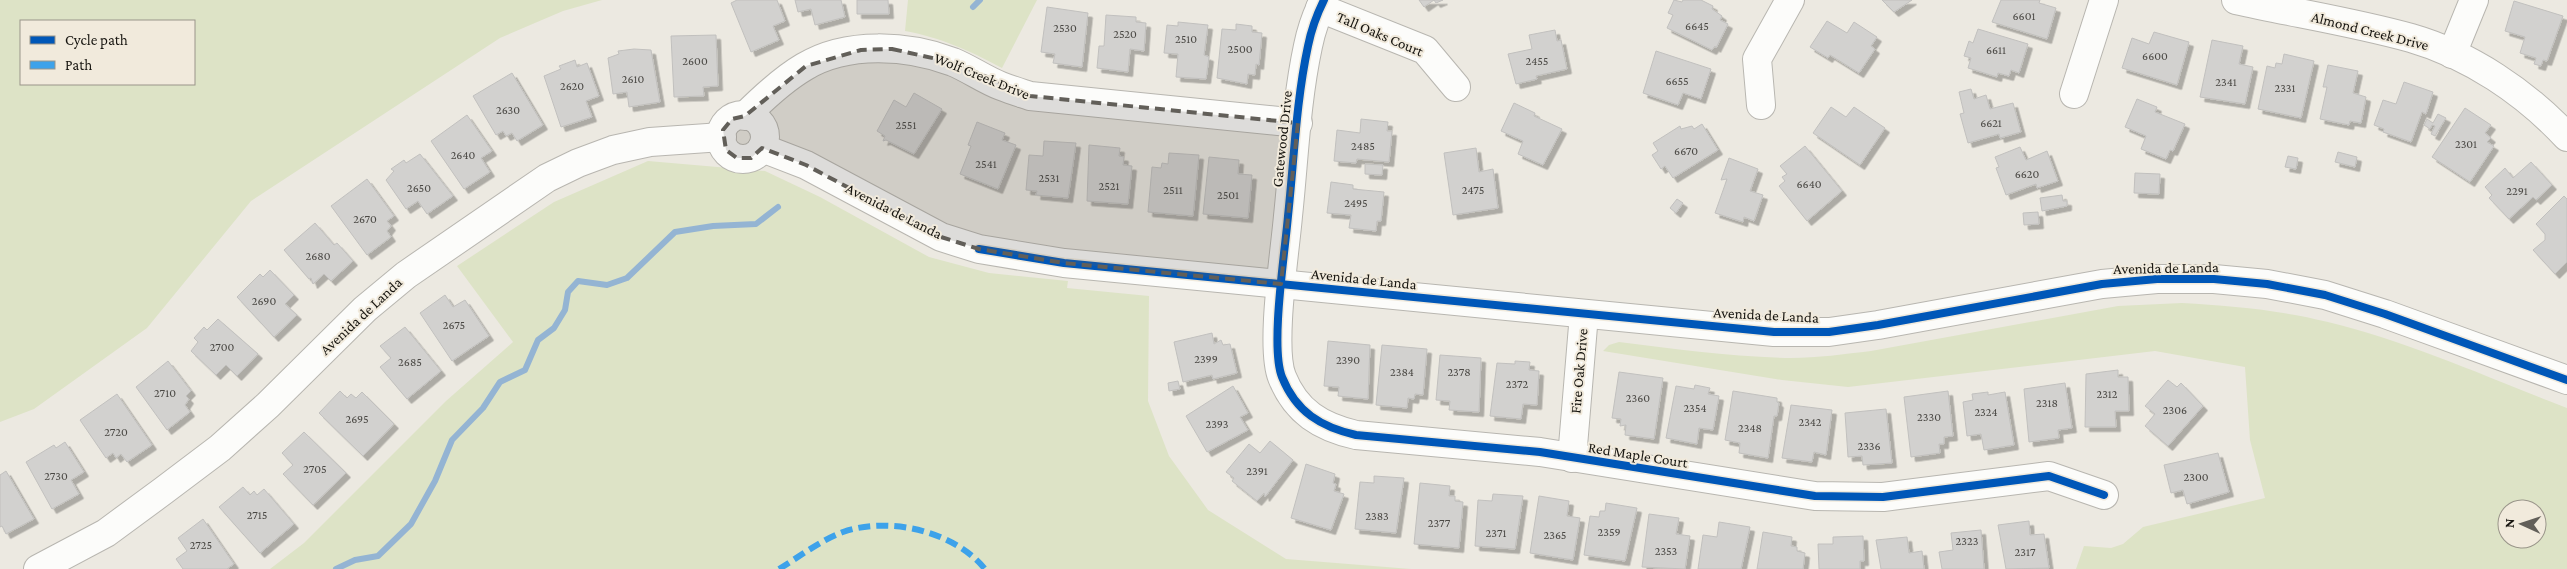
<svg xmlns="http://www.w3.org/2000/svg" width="2567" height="569" font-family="'Crimson Pro',serif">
	<defs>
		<filter id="shadow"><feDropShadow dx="4.5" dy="4.5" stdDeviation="0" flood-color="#0004"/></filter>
	</defs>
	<rect width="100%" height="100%" fill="#ece9e1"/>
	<g fill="#dde3c6" fill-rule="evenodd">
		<path d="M0,0H602L563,11L500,38L251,201L147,328L34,409L0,422ZM194,21V84H21V21Z"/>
		<path d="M908,0H1037L1002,68C968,50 942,38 905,31Z"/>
		<path d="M648,161L765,171L820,197L929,257L989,273L1068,281L1067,288L1149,296L1148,401L1169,456L1208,510L1286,559L1411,569H270L304,543L446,401L513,342L457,266L554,202Z"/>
		<path d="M2182,303C2232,306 2280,310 2328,322C2410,342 2489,378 2567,408V569H2076L2084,546L2111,548L2123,544L2143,527L2265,498L2250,440L2245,367L2155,351L1848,387L1782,380L1603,351L1609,345L1619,342C1676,349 1733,357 1791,358C1817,358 1845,354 1871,351L2118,306ZM2507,509H2537V539H2507Z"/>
	</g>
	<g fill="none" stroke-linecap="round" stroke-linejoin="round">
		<g stroke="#94b4d3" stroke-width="6">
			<path d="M973,7L980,0"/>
			<path d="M336,569L355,560L378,556L411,524L435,481L452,440L483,408L500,382L525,370L538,340L554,328L565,310L568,292L578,281L607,285L627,278L675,232L713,226L756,224L778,207"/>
		</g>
	</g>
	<g fill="#d2d1cf" stroke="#c1c0be" filter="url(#shadow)">
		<path d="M737,0H777L785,21L773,26L779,40L751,52L731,3Z"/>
		<path d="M795,0H841L845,17L815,25L811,9L798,12Z"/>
		<path d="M857,0H888L889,14H857Z"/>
		<path d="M1419,0H1443L1436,3L1434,0L1424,7Z"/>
		<path d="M1674,0L1682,2L1683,0H1701L1713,6L1712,9L1722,16L1720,20L1728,24L1716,48L1715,46L1712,50L1667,28L1673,15L1668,13Z"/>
		<path d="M1882,0H1912L1894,12Z"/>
		<path d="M2001,0H2040L2039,3L2056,8L2047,39L1992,22Z"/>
		<path d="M2514,1L2563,16L2547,61L2543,60L2541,66L2534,64L2536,58L2520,53L2525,37L2505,31Z"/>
		<path d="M1047,7L1088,13L1082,67L1053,63L1055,54L1041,52Z"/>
		<path d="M1106,15L1136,17V22L1146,23L1144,51L1130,49L1128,72L1097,68L1099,46H1104Z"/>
		<path d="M1827,21L1847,33L1854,22L1877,37L1871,46L1875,49L1859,73L1830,55L1828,58L1810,47Z"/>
		<path d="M1178,22L1208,25L1204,55L1209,57L1206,79L1176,77L1178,54L1164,53L1167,25L1178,26Z"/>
		<path d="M1236,24L1252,26V32L1262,33L1259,65L1256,64L1255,75L1248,74L1247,84L1217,78L1222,29L1236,30Z"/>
		<path d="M1978,29L2028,44L2019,73L2011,70L2009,76L1998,73L1997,77L1968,68L1971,58L1964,56L1969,41L1973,43Z"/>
		<path d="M1555,30L1557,41L1561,40L1567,69L1536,76L1537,79L1516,84L1508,54L1532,49L1529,35Z"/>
		<path d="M2154,32L2189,42L2177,85L2122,68L2132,38L2149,44Z"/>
		<path d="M716,35L718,86L703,87L704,96L674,97L671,36Z"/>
		<path d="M2212,40L2243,46L2239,64L2253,67L2245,104L2200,97Z"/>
		<path d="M634,49L651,50L660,102L629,107L627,92L613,94L608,58L619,54L618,51Z"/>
		<path d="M1656,51L1711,69L1701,99L1683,93L1678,105L1643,93Z"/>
		<path d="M2284,54L2314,61L2301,118L2258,109L2267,66L2275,68L2276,63L2282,64Z"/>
		<path d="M575,60L577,67L587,63L599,96L586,101L592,117L561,127L544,76L561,69L559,66Z"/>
		<path d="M2328,65L2358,71L2353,93L2366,97L2361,123L2350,121L2349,125L2320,119L2327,87H2323Z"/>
		<path d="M512,73L543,125L517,141L512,133L506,136L503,131L496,135L473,96Z"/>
		<path d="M2404,82L2433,92L2426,114L2422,112L2411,142L2383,132L2384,129L2374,125L2383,100L2396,104Z"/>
		<path d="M1971,89L1974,99L1986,95L1990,109L2013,103L2021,132L2000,138L1999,134L1968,143L1960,114L1964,113L1959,92Z"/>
		<path d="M914,93L942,109L914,154L886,140L883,141L885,136L877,131L894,100L906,107Z"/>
		<path d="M2137,99L2157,107L2155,112L2185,124L2173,151L2170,150L2166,159L2141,149L2146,136L2125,127Z"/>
		<path d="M1514,103L1535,113L1534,116L1562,129L1543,165L1518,154L1523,141L1501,131Z"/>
		<path d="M1831,107L1846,117L1854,107L1885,128L1860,165L1813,133Z"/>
		<path d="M2465,108L2491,125L2485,133L2491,138L2487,142L2494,146L2470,182L2432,157Z"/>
		<path d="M2438,114L2446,118L2435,136L2431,134L2435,126L2432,125L2430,129L2424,125L2427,119L2433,123Z"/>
		<path d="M467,115L492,151L481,158L490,172L464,189L431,141Z"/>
		<path d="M1361,119L1388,122L1387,131H1392L1389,162L1357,159L1356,163L1334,161L1337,130L1360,133Z"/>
		<path d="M977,122L1005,133L1002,140L1016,145L998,189L960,174L971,146L968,145Z"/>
		<path d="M1702,124L1718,150L1673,178L1665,166L1661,169L1652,155L1658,151L1653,143L1680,126L1681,129L1692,126L1694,129Z"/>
		<path d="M1044,141L1076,143L1068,198L1036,195L1037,191L1026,190L1029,155L1043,156Z"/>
		<path d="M1089,145L1120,148L1119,156L1124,157L1123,165L1132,166L1128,204L1087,201Z"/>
		<path d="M1805,146L1842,191L1807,221L1779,186L1785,181L1782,177L1787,174L1780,166Z"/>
		<path d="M2020,147L2026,160L2047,151L2058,181L2037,188L2036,184L2006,195L1996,168L1999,167L1995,157Z"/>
		<path d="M1476,148L1479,172L1493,169L1498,208L1453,215L1444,153Z"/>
		<path d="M2338,152L2357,157L2355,167L2335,162Z"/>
		<path d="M1169,153L1199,155L1193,216L1148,212L1152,167L1161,168L1162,163L1168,164Z"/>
		<path d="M420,154L453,196L427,214L418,201L406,209L386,180L394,171L391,169L404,160L406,163Z"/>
		<path d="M2288,156L2298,158L2296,169L2285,167Z"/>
		<path d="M1209,157L1239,160L1238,174L1252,175L1248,218L1203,214Z"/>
		<path d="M1729,158L1758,169L1750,191L1763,195L1754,221L1744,217L1743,222L1715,213L1727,179L1721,180Z"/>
		<path d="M2531,162L2552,185L2536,200L2533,197L2509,219L2489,198L2492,195L2485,187L2505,168L2513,178Z"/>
		<path d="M1365,164L1383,165L1382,175L1365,174Z"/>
		<path d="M2135,173L2160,174L2159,194L2134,193Z"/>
		<path d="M367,179L394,216L387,221L391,226L387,231L391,237L367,255L331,206Z"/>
		<path d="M1331,182L1353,185V189L1384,192L1381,221H1377L1376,231L1349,228L1351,215L1327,213Z"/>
		<path d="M2062,195L2063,201H2067V206L2042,211L2040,198Z"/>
		<path d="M2564,196L2567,199V262L2555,274L2533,250L2545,240V234L2536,224Z"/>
		<path d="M1677,199L1683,203L1676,213L1670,208Z"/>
		<path d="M2038,212L2039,224L2024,225L2023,213Z"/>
		<path d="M315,223L334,245L337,243L353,261L331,281L324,274L313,284L311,278L309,279L284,250Z"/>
		<path d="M270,270L294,295L285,304L297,315L274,337L237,297L260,274L263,277Z"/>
		<path d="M445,295L453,307L465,300L489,336L452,361L420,313Z"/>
		<path d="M218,319L258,354L237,376L226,365L216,375L191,351L198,342L194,338L204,327L207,330Z"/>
		<path d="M405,327L441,371L407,399L380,367L391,358L380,346Z"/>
		<path d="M1212,333L1214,344L1221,340L1223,345L1230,344L1237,373L1213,379L1212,375L1183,382L1174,342Z"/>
		<path d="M1328,341L1370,345L1368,399L1338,396L1339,387L1324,386Z"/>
		<path d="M1382,345L1427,349L1423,395L1415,394L1414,399L1408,398L1407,408L1376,405Z"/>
		<path d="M1440,355L1481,358L1479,412L1449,410L1450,401L1436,400Z"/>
		<path d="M168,361L191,391L186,396L189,399L185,405L190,412L167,430L136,387Z"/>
		<path d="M1515,361L1530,362L1529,370L1539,371L1537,405L1523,404L1521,419L1490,416L1497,363L1515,364Z"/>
		<path d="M2118,370V377H2128L2129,411H2115L2116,427H2085L2086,374Z"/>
		<path d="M1619,372L1663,378L1654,439L1625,435L1626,425L1620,426L1621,419L1612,418Z"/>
		<path d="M2168,380L2177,387L2181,383L2203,406L2168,446L2145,426L2155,414L2145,406Z"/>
		<path d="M1178,381L1180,389L1169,391L1168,383Z"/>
		<path d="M2065,383L2072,428L2058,430L2059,438L2029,442L2024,389Z"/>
		<path d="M1695,385L1710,388L1708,394L1719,396L1713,430L1699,428L1697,444L1666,438L1676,386L1694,389Z"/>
		<path d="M1233,386L1248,413L1240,417L1248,430L1207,452L1186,416Z"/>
		<path d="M340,391L347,398L351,394L356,398L362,392L394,424L363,456L319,413Z"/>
		<path d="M1733,391L1777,398V402L1779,403L1777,416H1774L1768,458L1739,453L1740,443L1725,440Z"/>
		<path d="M1948,391L1953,436L1944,437V444H1939L1940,453L1911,457L1904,397Z"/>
		<path d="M1988,392V395L2005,392L2014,445L1984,450L1981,434L1967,436L1963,402L1973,400L1972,394Z"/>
		<path d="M117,394L152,445L127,462L121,454L116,458L113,453L106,458L80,420Z"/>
		<path d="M1791,405L1832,410L1826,455L1814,452L1812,462L1782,458Z"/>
		<path d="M1886,409L1892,463L1863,465L1862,456L1848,457L1845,413Z"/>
		<path d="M304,432L346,473L313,505L283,474L293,465L282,453Z"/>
		<path d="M1270,441L1293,460L1265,497L1264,493L1257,501L1232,481L1234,478L1226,472L1249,444L1260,453Z"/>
		<path d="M65,442L84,472L71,480L79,494L52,509L26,462L54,445L56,448Z"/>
		<path d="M2218,453L2229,492L2187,504L2183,490L2171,493L2164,465Z"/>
		<path d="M1306,464L1335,474L1333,483L1336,484L1334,491L1344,494L1331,530L1291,518Z"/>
		<path d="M6,471L34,519L6,534L2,526L0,527V475Z"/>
		<path d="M1374,476L1404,478L1396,533L1355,529L1360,482L1374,483Z"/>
		<path d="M1420,483L1450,486L1449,496H1455V501L1463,502L1459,548L1414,544Z"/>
		<path d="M243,487L250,495L254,491L257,495L264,489L294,524L260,553L219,507Z"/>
		<path d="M1493,494L1523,496L1515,549L1475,546L1478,500L1492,501Z"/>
		<path d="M1539,496L1569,501L1567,516L1580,518L1573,560L1530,553Z"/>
		<path d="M1606,503L1637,508L1625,561L1584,555L1590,516L1599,517L1600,511H1605Z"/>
		<path d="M1649,514L1679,518L1676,534L1690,536L1685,569L1642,567Z"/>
		<path d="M203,519L234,564L227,569H183L176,559L187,551L178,538Z"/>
		<path d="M2029,521L2030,535L2044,534L2049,568L2006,569L1998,525Z"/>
		<path d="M1719,522L1750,527L1741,569H1698L1703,535L1717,537Z"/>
		<path d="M1981,530L1984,569H1942L1939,552L1953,550L1951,533Z"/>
		<path d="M1763,532L1792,537L1791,546L1797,547V551L1805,553L1803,569H1757Z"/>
		<path d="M1863,536L1864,561H1860V569H1819L1818,544H1833V537Z"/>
		<path d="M1907,537L1909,553L1922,551L1924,569H1881L1876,540Z"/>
	</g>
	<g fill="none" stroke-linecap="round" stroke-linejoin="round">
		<g stroke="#b8b6b0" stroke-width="30">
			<g id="minor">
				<path d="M1324,0C1317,14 1311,31 1308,46C1296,102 1294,160 1288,216C1285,252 1270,347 1282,377C1296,412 1321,427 1356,435L1540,452L1815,496L1883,497L2049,476L2104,495"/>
				<path d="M2236,0C2294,13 2354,22 2411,38C2470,55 2525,92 2567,137"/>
				<path d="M1320,8L1425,50L1456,87"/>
				<path d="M2452,54L2474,0"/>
				<path d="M2074,94L2104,0"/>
				<path d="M1761,105L1757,59L1790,0"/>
				<circle cx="743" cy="137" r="22"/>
				<path d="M745,116C763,98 782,80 804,67C847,41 908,45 953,62C970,69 985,80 1001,86C1011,90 1021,93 1030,96L1298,123"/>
				<path d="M762,148L806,165L941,237L979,249L1064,263L1774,332H1829L1878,325L2102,284L2157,279H2214L2267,284L2325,295L2385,314L2567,380"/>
				<path d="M1572,458L1584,314"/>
				<path d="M38,569L106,533L163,491L220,448L268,405L365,309L406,275L547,178L578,163L613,150L650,142L722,137"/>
			</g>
		</g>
		<use href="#minor" stroke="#fcfcfa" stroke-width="28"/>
		<path stroke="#3da2ea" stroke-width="6" stroke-dasharray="12 6" stroke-linecap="butt" d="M779,569C799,557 821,540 843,532C889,516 954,531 985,569"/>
		<g stroke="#f1eadc" stroke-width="11">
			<g id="cycleway">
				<path d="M1324,0C1317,14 1311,31 1308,46C1296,102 1294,160 1288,216C1285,252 1270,347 1282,377C1296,412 1321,427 1356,435L1540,452L1815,496L1883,497L2049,476L2104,495"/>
				<path d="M979,249L1064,263L1774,332H1829L1878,325L2102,284L2157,279H2214L2267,284L2325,295L2385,314L2567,380"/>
			</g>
		</g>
		<use href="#cycleway" stroke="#0057b8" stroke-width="8"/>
	</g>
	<path fill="#625f59" fill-opacity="0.2" stroke="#625f59" stroke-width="4" stroke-dasharray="10 6" stroke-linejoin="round" d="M892,49L955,63L1030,96L1298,123L1281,284L1064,263L979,249L941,237L806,165L762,148L751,158H737L726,150L723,130L732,119L745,116L806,66L861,50Z"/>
	<g text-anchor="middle" stroke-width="4" stroke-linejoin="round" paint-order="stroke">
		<g font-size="12" fill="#4a4844">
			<text x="2024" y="20">6601</text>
			<text x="1697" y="30">6645</text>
			<text x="1065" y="32">2530</text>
			<text x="1125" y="38">2520</text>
			<text x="1186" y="43">2510</text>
			<text x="1240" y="53">2500</text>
			<text x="1996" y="54">6611</text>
			<text x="2155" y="60">6600</text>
			<text x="695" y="65">2600</text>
			<text x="1537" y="65">2455</text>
			<text x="633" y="83">2610</text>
			<text x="1677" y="85">6655</text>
			<text x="2226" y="86">2341</text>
			<text x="572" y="90">2620</text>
			<text x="2285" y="92">2331</text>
			<text x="508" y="114">2630</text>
			<text x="1991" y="127">6621</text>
			<text x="906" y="129">2551</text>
			<text x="2466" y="148">2301</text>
			<text x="1363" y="150">2485</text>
			<text x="1686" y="155">6670</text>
			<text x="463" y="159">2640</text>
			<text x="986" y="168">2541</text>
			<text x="2027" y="178">6620</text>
			<text x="1049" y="182">2531</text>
			<text x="1809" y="188">6640</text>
			<text x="1109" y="190">2521</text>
			<text x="419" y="192">2650</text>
			<text x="1173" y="194">2511</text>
			<text x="1473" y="194">2475</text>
			<text x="2517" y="195">2291</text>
			<text x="1228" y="199">2501</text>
			<text x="1356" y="207">2495</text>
			<text x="365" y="223">2670</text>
			<text x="318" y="260">2680</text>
			<text x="264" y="305">2690</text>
			<text x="454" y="329">2675</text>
			<text x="222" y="351">2700</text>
			<text x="1206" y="363">2399</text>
			<text x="1348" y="364">2390</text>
			<text x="410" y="366">2685</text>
			<text x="1402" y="376">2384</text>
			<text x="1459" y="376">2378</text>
			<text x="1517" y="388">2372</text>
			<text x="165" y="397">2710</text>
			<text x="2107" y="398">2312</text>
			<text x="1638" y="402">2360</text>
			<text x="2047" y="407">2318</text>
			<text x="1695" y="412">2354</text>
			<text x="2175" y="414">2306</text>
			<text x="1986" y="416">2324</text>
			<text x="1929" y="421">2330</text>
			<text x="357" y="423">2695</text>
			<text x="1810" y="426">2342</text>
			<text x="1217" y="428">2393</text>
			<text x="1750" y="432">2348</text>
			<text x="116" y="436">2720</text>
			<text x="1869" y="450">2336</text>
			<text x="315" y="473">2705</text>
			<text x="1257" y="475">2391</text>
			<text x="56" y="480">2730</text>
			<text x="2196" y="481">2300</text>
			<text x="257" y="519">2715</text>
			<text x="1377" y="520">2383</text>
			<text x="1439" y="527">2377</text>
			<text x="1609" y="536">2359</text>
			<text x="1496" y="537">2371</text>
			<text x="1555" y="539">2365</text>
			<text x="1967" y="545">2323</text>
			<text x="201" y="549">2725</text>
			<text x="1666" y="555">2353</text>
			<text x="2025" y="556">2317</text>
		</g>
		<g font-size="15" fill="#171510" stroke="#f1eadc">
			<text transform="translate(2370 31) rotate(14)" y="5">Almond Creek Drive</text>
			<text transform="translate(1380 34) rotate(23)" y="5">Tall Oaks Court</text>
			<text transform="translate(982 76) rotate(22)" y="5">Wolf Creek Drive</text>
			<text transform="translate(1282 139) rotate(-84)" y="5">Gatewood Drive</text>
			<text transform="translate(894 211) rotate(27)" y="5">Avenida de Landa</text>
			<text transform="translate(2166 268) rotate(-1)" y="5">Avenida de Landa</text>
			<text transform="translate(1364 279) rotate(6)" y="5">Avenida de Landa</text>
			<text transform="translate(1766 315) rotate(3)" y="5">Avenida de Landa</text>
			<text transform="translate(361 316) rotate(-43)" y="5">Avenida de Landa</text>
			<text transform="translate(1579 371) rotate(-85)" y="5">Fire Oak Drive</text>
			<text transform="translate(1638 455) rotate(9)" y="5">Red Maple Court</text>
		</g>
	</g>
	<rect x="20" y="20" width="175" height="65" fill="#f1eadc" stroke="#9a958a"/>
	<rect x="30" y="36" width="25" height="8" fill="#0057b8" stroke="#9a958a"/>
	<text x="65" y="45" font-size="15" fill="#171510">Cycle path</text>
	<rect x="30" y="61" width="25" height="8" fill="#3da2ea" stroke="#9a958a"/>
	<text x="65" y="70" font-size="15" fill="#171510">Path</text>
	<g transform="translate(2522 524) rotate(273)"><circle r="24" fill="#f1eadc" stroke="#9a958a"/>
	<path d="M0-4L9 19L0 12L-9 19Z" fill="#625f59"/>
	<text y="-8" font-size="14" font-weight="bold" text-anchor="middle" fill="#171510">N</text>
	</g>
</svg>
